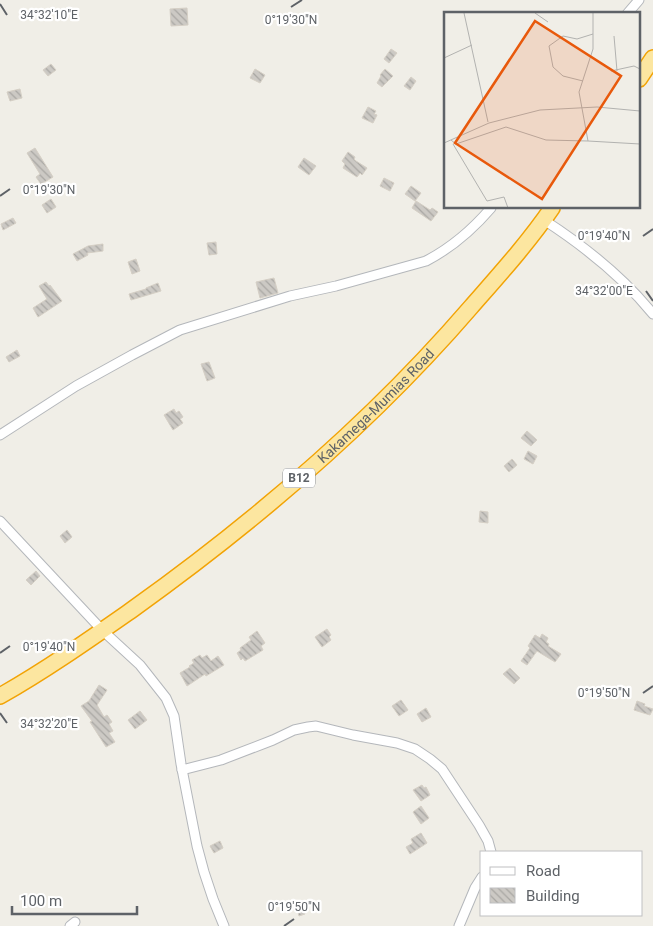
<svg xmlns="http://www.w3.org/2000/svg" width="653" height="926" font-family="Roboto,sans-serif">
	<defs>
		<pattern id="building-back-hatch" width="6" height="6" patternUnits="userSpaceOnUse" patternTransform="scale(1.25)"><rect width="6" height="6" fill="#ccc9c4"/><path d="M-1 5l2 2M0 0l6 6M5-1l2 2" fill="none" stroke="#a9a7a3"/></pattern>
	</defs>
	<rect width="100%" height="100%" fill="#f0eee7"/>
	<g fill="url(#building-back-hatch)" stroke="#d5cfc5">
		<path d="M187,8L188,25L171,26L170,9Z"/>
		<path d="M391,49L397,53L389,63L384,59Z"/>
		<path d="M51,64L56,70L48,76L43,70Z"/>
		<path d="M255,69L265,75L260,83L250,78Z"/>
		<path d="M385,69L393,76L382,87L377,83L381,76L380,75Z"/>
		<path d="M411,77L416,81L410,90L404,86Z"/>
		<path d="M20,89L22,98L10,101L7,92Z"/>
		<path d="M368,107L376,111L374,114L377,115L373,123L362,118Z"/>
		<path d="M35,148L53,177L41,184L36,177L40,174L27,153Z"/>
		<path d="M348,152L355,157L354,159L356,161L367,168L362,175L360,173L357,177L343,168L345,164L342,161Z"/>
		<path d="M304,158L316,166L309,175L298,167Z"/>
		<path d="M384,178L394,183L390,191L380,186Z"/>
		<path d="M411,186L421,193L415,201L405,194Z"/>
		<path d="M51,199L56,207L47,213L42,205Z"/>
		<path d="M416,201L430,210L432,208L438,212L431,221L412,208Z"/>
		<path d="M13,218L16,223L3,230L1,224Z"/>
		<path d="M216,242L217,254L209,255L207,243Z"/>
		<path d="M103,244V251L87,253L88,255L77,261L73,254L88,246Z"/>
		<path d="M136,259L140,271L132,274L128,262Z"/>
		<path d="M274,278L278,293L260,298L256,282Z"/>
		<path d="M46,282L49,286L50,285L62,301L38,317L33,308L47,299L39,286Z"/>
		<path d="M158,283L161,291L131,300L129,294L146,289V288Z"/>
		<path d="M17,350L20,356L9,362L6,357Z"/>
		<path d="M209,362L215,378L207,381L201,364Z"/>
		<path d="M174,409L176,413L179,411L183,417L180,419L183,423L173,430L164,415Z"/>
		<path d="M527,431L537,440L531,446L521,438Z"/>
		<path d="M528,451L537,456L533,464L524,459Z"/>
		<path d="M512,459L517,465L509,472L504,466Z"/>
		<path d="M480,511L488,512V523L479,522Z"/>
		<path d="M67,530L72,537L65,543L60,536Z"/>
		<path d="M36,571L40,576L31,585L26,580Z"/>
		<path d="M327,629L331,635L329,637L331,640L322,647L315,637Z"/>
		<path d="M257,631L265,643L261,646L263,650L245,661L243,658L241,660L237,653L241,650L240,648L251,640L249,637Z"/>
		<path d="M542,634L548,638L546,642L549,644L548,646L561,654L555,662L537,651L527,665L521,661L530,648L528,646L535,635L540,638Z"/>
		<path d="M200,655L202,658L207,655L211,661L218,656L224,665L206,676L205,674L187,686L180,673L190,667L189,666L194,663L192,660Z"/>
		<path d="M510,668L520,678L514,684L503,674Z"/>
		<path d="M99,685L107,690L97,705L104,717L107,715L112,722L109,724L113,731L109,733L115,742L106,747L90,722L92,721L81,706L89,701Z"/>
		<path d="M401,700L408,710L399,716L392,706Z"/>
		<path d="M637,701L645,704L644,706L653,709L650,715L634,710Z"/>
		<path d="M426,708L431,717L422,722L417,714Z"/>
		<path d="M140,711L147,720L135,729L128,720Z"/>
		<path d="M422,785L424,788L426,787L430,795L421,801L413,790Z"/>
		<path d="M421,806L429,818L421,824L413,812Z"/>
		<path d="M421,833L427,843L410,854L406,847L413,843L411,839Z"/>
		<path d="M220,841L223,848L214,853L210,846Z"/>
		<path d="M301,901L305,914L299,916L295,903Z"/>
	</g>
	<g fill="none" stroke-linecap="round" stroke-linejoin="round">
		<g stroke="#b4b7bb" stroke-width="11">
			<g id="minor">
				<path d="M627,14L639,0"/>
				<path d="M544,220C584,246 623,277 653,314"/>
				<path d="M0,435L76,386L132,355L180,330L290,296L336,286L426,261C451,248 473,229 491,208"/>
				<path d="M0,521L102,630L140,665L166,698L174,716L181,764L197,846L204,872L213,899L224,926"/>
				<path d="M182,770L221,760L273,740L294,730L308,727L316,726L353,735L397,743L415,749L430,759L442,769L479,825L488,841L491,852"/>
				<path d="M70,926L75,922"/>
				<path d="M459,926L475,888L482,877"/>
			</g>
		</g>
		<g stroke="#f2a305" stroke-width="18">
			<g id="trunk">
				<path d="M639,79L653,58"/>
				<path id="s1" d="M0,696C46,670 90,639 133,609C256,521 372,422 471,307C499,275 528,243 552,208"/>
			</g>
		</g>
		<use href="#minor" stroke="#fff" stroke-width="9"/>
		<use href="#trunk" stroke="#fce6a0" stroke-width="15"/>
	</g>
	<path fill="none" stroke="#5e6267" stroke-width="2" d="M0,4L7,15M291,7L302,0M0,196L10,189M643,236L653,229M646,291L653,301M0,653L10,646M643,693L653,686M0,713L7,723M284,926L294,919"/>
	<g text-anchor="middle" stroke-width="4.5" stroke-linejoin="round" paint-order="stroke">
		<rect fill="#fff" stroke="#8e9195" stroke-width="1" x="283" y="468.5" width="32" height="19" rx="4"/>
		<g font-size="12" font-weight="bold" fill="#5e6267">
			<text x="299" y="482">B12</text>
		</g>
		<g font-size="14" fill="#5e6267" stroke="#fff">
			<text dy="5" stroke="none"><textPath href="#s1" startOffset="476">Kakamega-Mumias Road</textPath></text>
		</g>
	</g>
	<g transform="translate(444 12)">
		<rect width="196" height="196" fill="#f0eee7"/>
		<path fill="none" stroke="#b2b2b0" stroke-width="1" d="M20,1L44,110M91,1L104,10M149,1V37L135,80L144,129L196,132M170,24L173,59M0,46L28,33M167,59L190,54L196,57M139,69L119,64L109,55L105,34L119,24L133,27L149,22M7,128L12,132L62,115L102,128L144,129M0,131L45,111L96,98L153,95L196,99M9,132L43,189L60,185L64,196"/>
		<path fill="#e8590c" fill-opacity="0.15" stroke="#e8590c" stroke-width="2.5" d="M91,9L177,64L98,187L11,131Z"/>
		<rect width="196" height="196" fill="none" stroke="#5e6267" stroke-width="2.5"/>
	</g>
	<g font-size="12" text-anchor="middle" fill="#5e6267" stroke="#fff" stroke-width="4.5" stroke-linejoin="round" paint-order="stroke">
		<text x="49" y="19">34°32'10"E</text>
		<text x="291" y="24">0°19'30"N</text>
		<text x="49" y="194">0°19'30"N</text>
		<text x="604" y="240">0°19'40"N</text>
		<text x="604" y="295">34°32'00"E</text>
		<text x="49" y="651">0°19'40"N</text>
		<text x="604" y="697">0°19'50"N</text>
		<text x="49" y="728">34°32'20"E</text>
		<text x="294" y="911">0°19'50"N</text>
	</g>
	<rect x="480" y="851" width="162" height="65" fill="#ffffff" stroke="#bfc0c2"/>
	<rect x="490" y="867" width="25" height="8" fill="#ffffff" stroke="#bfc0c2"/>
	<text x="526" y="876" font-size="15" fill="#5e6267">Road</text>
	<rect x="490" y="888" width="25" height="15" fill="url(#building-back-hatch)" stroke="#bfc0c2"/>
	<text x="526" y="901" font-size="15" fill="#5e6267">Building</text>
	<path d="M12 906v8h125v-8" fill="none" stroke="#5e6267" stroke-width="2.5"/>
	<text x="20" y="906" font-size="15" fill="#5e6267" stroke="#ffffff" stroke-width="4" paint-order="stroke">100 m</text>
</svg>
